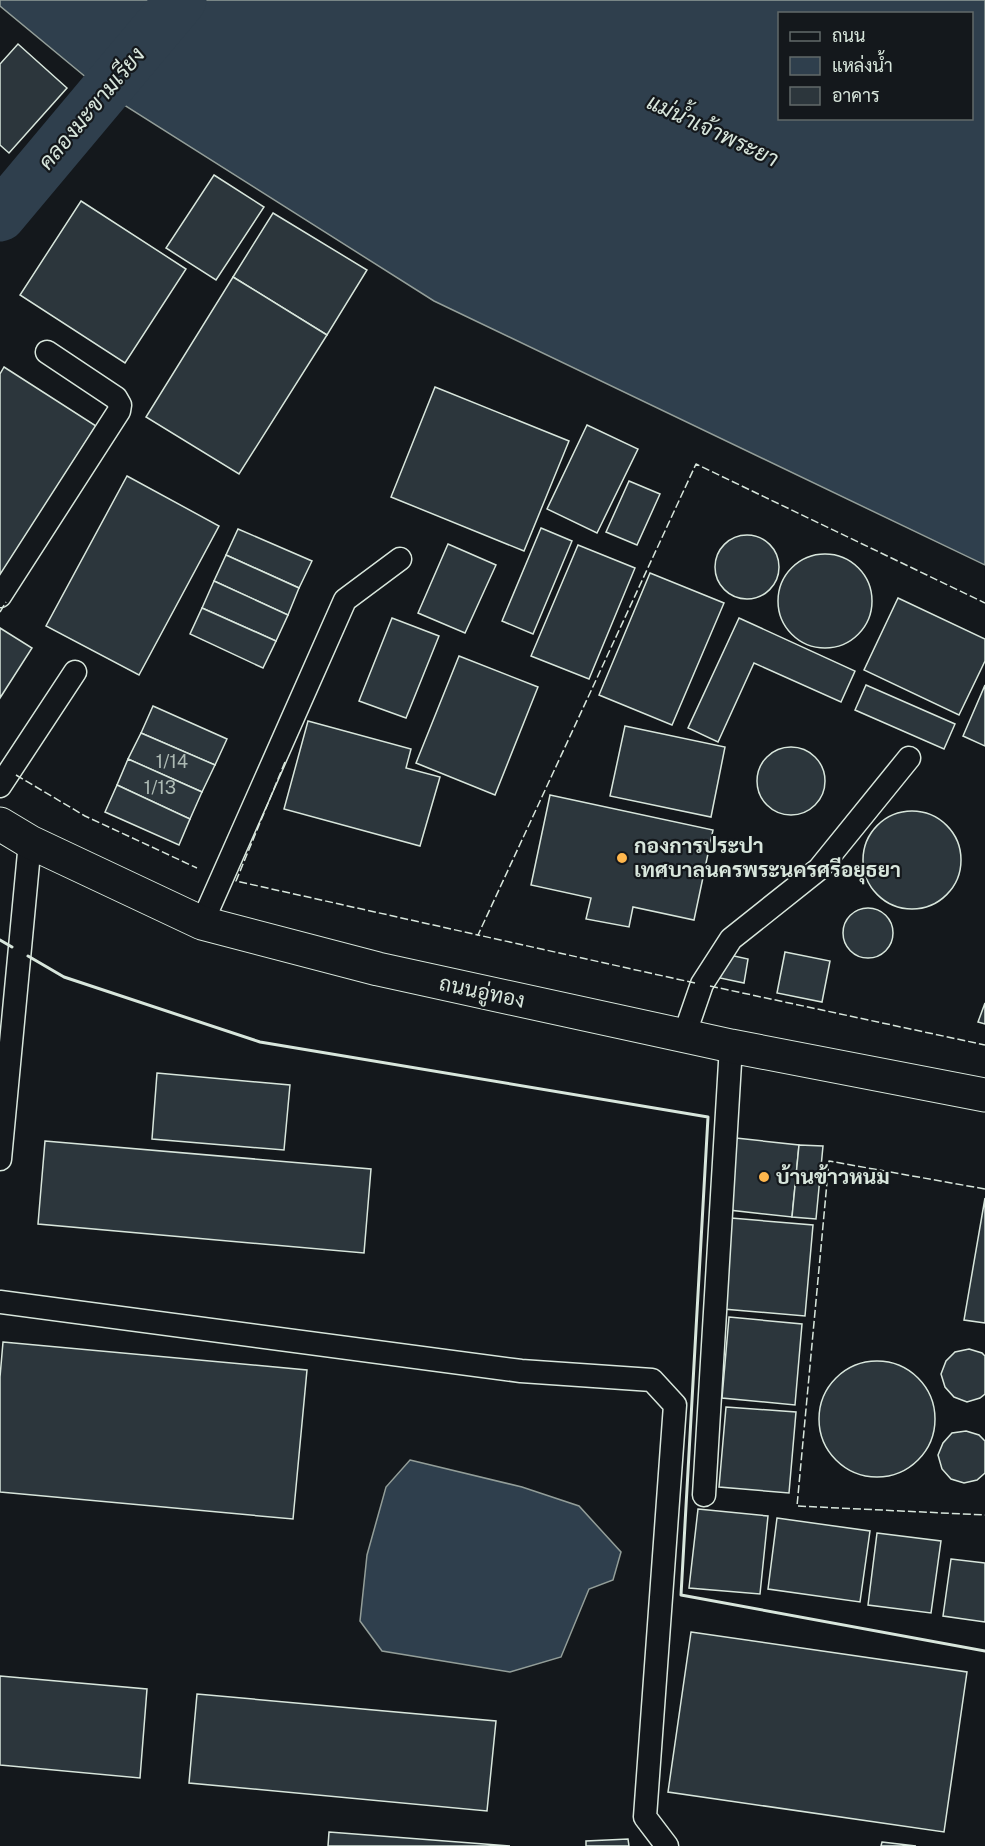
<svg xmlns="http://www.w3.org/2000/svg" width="985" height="1846" font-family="'Public Sans',Sarabun,sans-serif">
	<rect width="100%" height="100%" fill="#14181c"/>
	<g fill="#2f3f4d" stroke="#939e99" stroke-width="1.5" fill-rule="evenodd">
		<path d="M0,0H985V565L434,301L105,93L0,6ZM780,14H972V118H780Z"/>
		<path d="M410,1460L522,1487L579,1506L621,1552L613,1580L589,1589L561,1657L510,1672L382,1651L360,1621L367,1555L386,1487Z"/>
	</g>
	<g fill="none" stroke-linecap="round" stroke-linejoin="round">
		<path stroke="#2f3f4d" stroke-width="51" d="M0,216L181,0"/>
	</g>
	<g fill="#2c363c" stroke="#d8e6dc" stroke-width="1.5">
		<path d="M18,44L67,88L9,153L0,145V64Z"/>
		<path d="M214,175L264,207L216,280L166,248Z"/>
		<path d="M81,201L186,269L125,363L20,295Z"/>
		<path d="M273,213L367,270L327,335L233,277Z"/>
		<path d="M233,277L327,335L239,474L146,417Z"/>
		<path d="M4,367L96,426L0,576V374Z"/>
		<path d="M435,387L569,441L524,551L391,497Z"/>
		<path d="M587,425L638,449L597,533L547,509Z"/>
		<path d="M127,476L219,526L139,675L46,626Z"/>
		<path d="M629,481L660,494L637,545L606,532Z"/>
		<path d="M541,528L572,541L533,634L502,621Z"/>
		<path d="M238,529L312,561L299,588L226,555Z"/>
		<circle cx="747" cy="567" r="32"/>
		<path d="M448,544L496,565L465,633L418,613Z"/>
		<path d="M578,545L635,568L589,679L531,656Z"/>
		<circle cx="825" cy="601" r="47"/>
		<path d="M226,555L299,588L288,615L214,581Z"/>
		<path d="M650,573L724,603L672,725L599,695Z"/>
		<path d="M214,581L288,615L276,641L202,608Z"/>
		<path d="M898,598L985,639V661L959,715L864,670Z"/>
		<path d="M202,608L276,641L263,668L190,634Z"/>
		<path d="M392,618L439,636L406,718L359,701Z"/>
		<path d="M739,618L855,671L841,702L754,663L718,742L688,728Z"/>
		<path d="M0,628L32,648L0,698Z"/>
		<path d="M459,656L538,687L495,795L416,763Z"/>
		<path d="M866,685L955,724L944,749L855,710Z"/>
		<path d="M985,685V746L963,736Z"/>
		<path d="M153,706L227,739L215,765L141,733Z"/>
		<path d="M308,721L411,749L406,768L440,777L420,846L284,809Z"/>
		<path d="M625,726L725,747L711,817L610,796Z"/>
		<path d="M141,733L215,765L202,792L128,759Z"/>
		<circle cx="791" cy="781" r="34"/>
		<path d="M128,759L202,792L190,819L117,785Z"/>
		<path d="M117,785L190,819L179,845L105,812Z"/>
		<path d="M550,795L713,830L694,920L633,907L629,927L586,919L591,898L531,885Z"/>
		<circle cx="912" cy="860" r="49"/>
		<circle cx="868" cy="933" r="25"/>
		<path d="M785,952L830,961L822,1002L777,993Z"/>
		<path d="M725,954L748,959L744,983L720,978Z"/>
		<path d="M985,1003V1024L978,1022Z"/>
		<path d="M157,1073L290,1085L284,1150L152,1139Z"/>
		<path d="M736,1138L799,1145L792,1217L729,1210Z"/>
		<path d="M45,1141L371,1169L364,1253L38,1224Z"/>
		<path d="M799,1145L823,1146L816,1219L792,1217Z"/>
		<path d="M985,1198V1323L964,1320Z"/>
		<path d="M731,1218L813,1225L805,1316L723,1309Z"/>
		<path d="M729,1317L802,1324L795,1405L722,1398Z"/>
		<path d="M3,1342L307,1370L293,1519L0,1492V1377Z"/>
		<path d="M969,1349L982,1353L985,1356V1394L980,1398L967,1402L954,1397L945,1387L941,1374L946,1361L955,1352Z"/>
		<circle cx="877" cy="1419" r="58"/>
		<path d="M726,1407L796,1412L789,1493L719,1487Z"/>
		<path d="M966,1431L979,1435L985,1441V1473L977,1480L964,1483L951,1479L942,1469L938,1455L943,1443L952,1433Z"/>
		<path d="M698,1509L768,1516L760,1594L689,1588Z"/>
		<path d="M777,1518L870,1531L860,1602L768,1589Z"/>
		<path d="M877,1533L941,1541L931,1613L868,1605Z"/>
		<path d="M951,1559L985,1563V1622L943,1616Z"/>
		<path d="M691,1632L967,1672L944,1832L668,1792Z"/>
		<path d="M0,1676L147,1689L140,1778L0,1765Z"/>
		<path d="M197,1694L496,1721L487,1811L189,1783Z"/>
		<path d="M329,1832L510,1846H328Z"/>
		<path d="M628,1839L629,1846H586V1841Z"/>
		<path d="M882,1842L916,1846H881Z"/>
	</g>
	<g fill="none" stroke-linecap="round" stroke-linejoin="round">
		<g stroke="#d8e6dc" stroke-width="25">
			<g id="service">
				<path d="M0,596L119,411L120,405L116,398L47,352"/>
				<path d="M0,786L75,672"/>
				<path d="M202,923L345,600L400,559"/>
				<path d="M684,1036L702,984L731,939L819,869L909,758"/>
				<path d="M0,1159L30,842"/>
				<path d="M0,1302L521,1371L652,1380L675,1405L645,1817L667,1846"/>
				<path d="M704,1495L731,1046"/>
			</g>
		</g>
		<g stroke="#d8e6dc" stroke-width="35">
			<path id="secondary" d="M0,824L30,842L202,923L378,969L731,1046L985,1095"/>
		</g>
		<use href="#service" stroke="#14181c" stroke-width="22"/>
		<use href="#secondary" stroke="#14181c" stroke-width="33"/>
		<g stroke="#d8e6dc" stroke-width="1.5" stroke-dasharray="8 3" stroke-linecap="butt">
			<path d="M0,612L6,602"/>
			<path d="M285,762L236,881L478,935"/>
			<path d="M16,775L85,816L197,868"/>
			<path d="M695,983L478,935L696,464L985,603"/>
			<path d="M710,986L985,1045"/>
			<path d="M985,1189L829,1161L797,1506L985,1515"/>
		</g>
		<g stroke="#d8e6dc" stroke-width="3">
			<path d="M0,940L12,947"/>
			<path d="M28,956L64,977L260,1042L708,1117L681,1595L985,1651"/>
		</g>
	</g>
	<g fill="#ffb74d" stroke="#14181c" stroke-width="2">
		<circle cx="622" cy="858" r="6"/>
		<circle cx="764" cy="1177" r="6"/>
	</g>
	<g text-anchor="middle" stroke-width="4.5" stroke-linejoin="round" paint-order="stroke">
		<g font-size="18" fill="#adbab4">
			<text x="172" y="768">1/14</text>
			<text x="160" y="794">1/13</text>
		</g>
		<g font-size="21" font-weight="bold" fill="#d8e6dc" stroke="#14181c" text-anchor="start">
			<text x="634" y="853">กองการประปา<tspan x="634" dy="24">เทศบาลนครพระนครศรีอยุธยา</tspan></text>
			<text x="776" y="1184">บ้านข้าวหนม</text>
		</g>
		<g font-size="21" fill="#d8e6dc" stroke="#14181c">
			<text transform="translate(482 992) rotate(12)" y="7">ถนนอู่ทอง</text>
		</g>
		<g font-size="22" font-style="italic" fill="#d8e6dc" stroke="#14181c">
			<text transform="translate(91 108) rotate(-50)" y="8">คลองมะขามเรียง</text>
			<text transform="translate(713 130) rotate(25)" y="8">แม่น้ำเจ้าพระยา</text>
		</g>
	</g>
	<rect x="778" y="12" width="195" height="108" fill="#14181c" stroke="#626a69" stroke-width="1.5"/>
	<rect x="790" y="32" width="30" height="9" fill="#14181c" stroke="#626a69" stroke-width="1.5"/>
	<text x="832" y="42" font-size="18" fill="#d8e6dc">ถนน</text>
	<rect x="790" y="57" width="30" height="18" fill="#2f3f4d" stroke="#626a69" stroke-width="1.5"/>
	<text x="832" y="72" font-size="18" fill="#d8e6dc">แหล่งน้ำ</text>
	<rect x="790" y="87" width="30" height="18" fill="#2c363c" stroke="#626a69" stroke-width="1.5"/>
	<text x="832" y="102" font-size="18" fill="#d8e6dc">อาคาร</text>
</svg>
